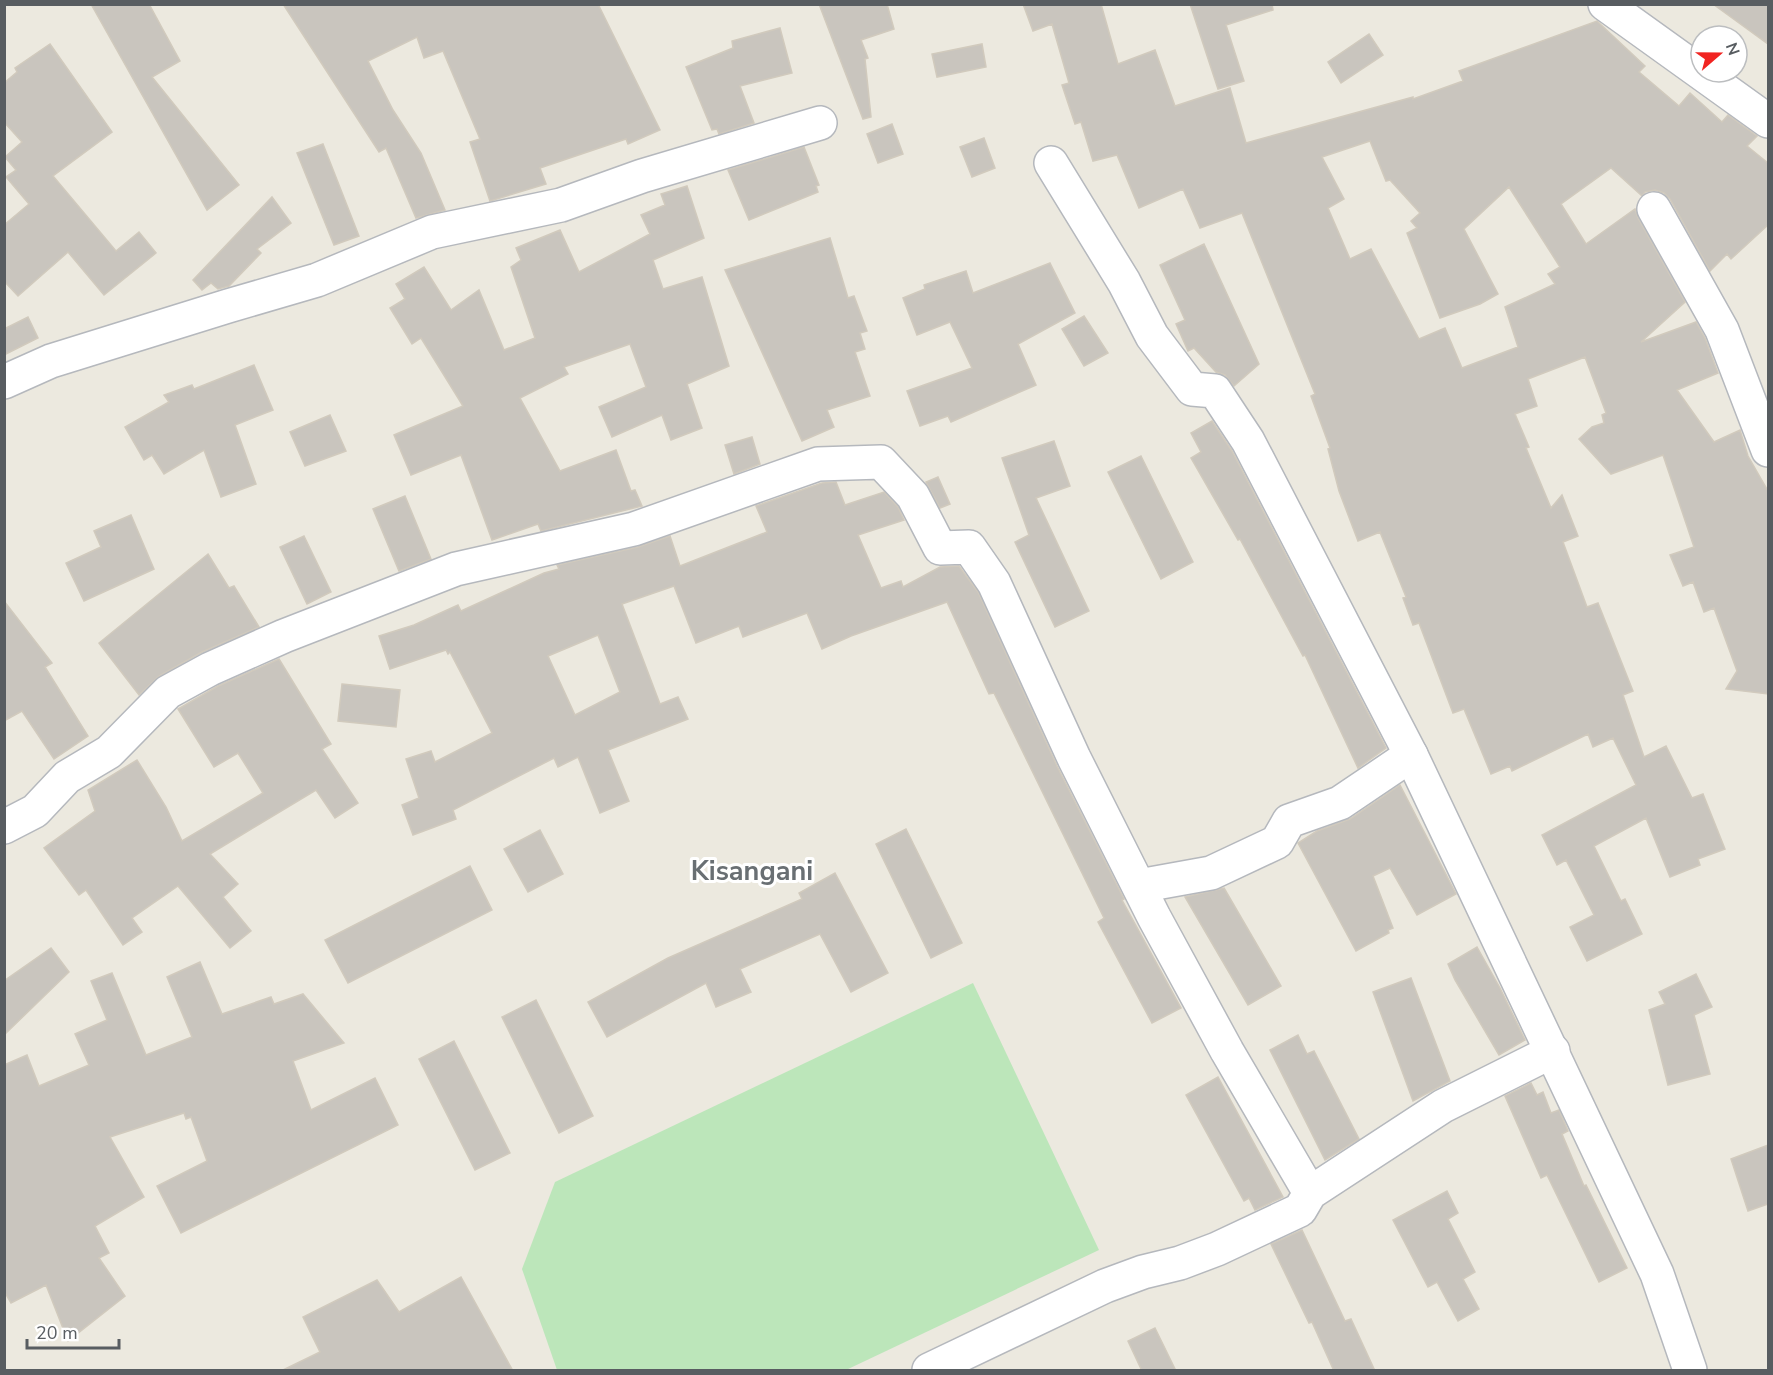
<svg xmlns="http://www.w3.org/2000/svg" width="1773" height="1375" font-family="'Nunito Sans',sans-serif">
	<rect width="100%" height="100%" fill="#ece9df"/>
	<path fill="#bce6ba" d="M973,983L1099,1250L846,1370H557L522,1269L555,1182Z"/>
	<g fill="#c9c5be" stroke="#d1cabd" stroke-width="1.5" fill-rule="evenodd">
		<path d="M91,4H149L180,61L152,77L239,185L207,210Z"/>
		<path d="M283,4H598L660,130L628,144L626,139L540,168L546,184L490,201L470,142L480,139L443,51L424,58L417,37L368,61L393,110L421,153L445,210L416,218L386,148L379,152Z"/>
		<path d="M819,4H887L894,29L861,40L868,58L865,59L871,117L863,119Z"/>
		<path d="M1023,4H1101L1118,64L1155,50L1175,106L1230,88L1246,143L1413,97V99L1463,81L1459,71L1597,21L1645,66L1639,72L1679,106L1690,93L1722,122L1728,115L1757,136L1747,146L1768,163V225L1731,259L1727,254L1710,271L1670,199L1664,193L1655,190L1645,192L1642,196L1611,168L1561,204L1586,244L1635,209L1638,218L1685,302L1641,342L1696,322L1705,338L1718,373L1677,390L1714,442L1740,430L1748,456L1768,491V694L1726,689L1737,671L1714,608L1704,612L1693,582L1683,586L1670,555L1694,547L1663,455L1611,474L1579,439L1592,427L1604,423L1602,415L1606,413L1585,357L1528,379L1537,406L1515,414L1529,447L1526,448L1551,508L1562,495L1578,536L1563,542L1587,607L1598,603L1633,691L1623,695L1644,757L1666,746L1692,798L1703,794L1725,849L1698,859L1700,865L1670,877L1646,818L1594,846L1621,901L1625,899L1642,934L1587,961L1570,927L1594,915L1566,860L1557,865L1542,835L1636,785L1613,738L1593,747L1588,734L1512,771L1510,766L1491,774L1464,709L1453,713L1419,623L1413,625L1403,598L1406,597L1380,532L1358,541L1339,491L1328,449L1330,448L1311,396L1315,394L1242,213L1200,228L1183,189L1139,208L1117,155L1093,161L1081,122L1075,124L1062,85L1069,83L1052,24L1033,31ZM1370,141L1386,181L1390,180L1420,213L1411,221L1417,228L1407,233L1440,318L1480,304L1498,294L1464,229L1509,187L1560,267L1548,274L1555,284L1505,307L1518,347L1462,368L1445,328L1419,339L1371,249L1350,259L1328,208L1344,199L1322,157Z"/>
		<path d="M1190,4H1272L1273,10L1226,25L1244,81L1218,89Z"/>
		<path d="M1713,4H1768V44Z"/>
		<path d="M780,28L792,73L740,86L754,123L719,134L717,129L712,130L686,67L733,48L732,41Z"/>
		<path d="M1369,34L1383,55L1341,83L1328,62Z"/>
		<path d="M50,44L112,132L53,176L116,251L139,232L156,253L104,295L68,252L18,296L4,281V225L29,204L6,177L16,170L5,157L22,142L4,122V83L17,72L15,68Z"/>
		<path d="M982,44L986,67L937,77L932,54Z"/>
		<path d="M892,124L903,154L878,163L867,134Z"/>
		<path d="M984,138L995,168L972,177L960,147Z"/>
		<path d="M323,144L359,236L334,245L297,153Z"/>
		<path d="M804,147L819,185L816,186L818,192L749,220L728,170Z"/>
		<path d="M687,186L704,238L653,260L663,289L702,277L729,366L687,384L702,428L671,440L662,415L612,437L599,407L646,387L630,344L564,367L568,374L520,398L560,471L616,450L631,491L635,490L642,506L541,531L538,524L492,540L461,455L411,475L394,435L463,406L421,338L412,344L390,308L405,299L396,284L424,267L451,310L479,290L504,350L535,338L511,267L521,260L516,248L560,230L579,272L650,234L641,215L665,205L661,194Z"/>
		<path d="M272,197L291,223L257,249L261,253L229,286L218,289L211,283L202,290L193,280Z"/>
		<path d="M830,238L848,298L854,296L867,331L860,333L865,349L855,352L870,396L827,410L834,427L802,441L725,270Z"/>
		<path d="M1204,244L1259,364L1234,386L1225,375L1216,372L1194,348L1188,351L1176,324L1185,320L1160,265Z"/>
		<path d="M1050,263L1075,313L1018,344L1036,385L951,422L948,416L920,426L907,391L972,368L950,322L917,335L903,298L925,289L924,285L966,271L973,293Z"/>
		<path d="M1084,316L1108,353L1084,366L1062,329Z"/>
		<path d="M28,317L38,338L4,355V329Z"/>
		<path d="M254,365L273,410L235,425L256,484L221,497L204,450L164,474L152,455L144,460L125,427L169,402L164,395L192,385L194,389Z"/>
		<path d="M330,415L346,451L305,466L290,432Z"/>
		<path d="M1212,421L1232,451L1386,748L1358,768L1305,655L1303,656L1240,539L1238,540L1191,458L1201,452L1191,433Z"/>
		<path d="M752,437L760,464L734,474L725,445Z"/>
		<path d="M1054,441L1070,486L1036,498L1089,611L1055,627L1015,542L1029,535L1002,458Z"/>
		<path d="M1141,456L1193,562L1161,579L1108,472Z"/>
		<path d="M938,477L950,504L940,508L926,482Z"/>
		<path d="M836,482L845,505L884,492L898,507L904,520L858,535L881,588L901,581L903,587L940,567L959,566L978,592L1057,766L1124,899L1122,900L1181,1008L1152,1023L1098,922L1104,918L994,693L989,694L947,602L851,636L822,649L807,613L743,637L739,626L696,643L674,586L622,604L660,704L678,697L688,719L608,750L629,801L600,813L578,757L558,767L554,758L453,810L456,819L413,835L402,805L419,798L406,759L431,751L435,762L492,733L450,652L448,654L446,650L390,669L379,636L414,625L458,605L461,611L544,573L559,569L557,565L638,547L670,536L680,566L767,532L756,506L822,483ZM598,635L620,692L575,715L548,656Z"/>
		<path d="M405,496L431,559L399,571L373,509Z"/>
		<path d="M131,515L154,569L84,601L66,563L101,547L94,531Z"/>
		<path d="M304,536L331,592L307,604L280,547Z"/>
		<path d="M208,554L229,588L234,586L259,627L202,652L159,676L139,695L99,643Z"/>
		<path d="M4,601L52,663L45,667L88,736L54,759L22,711L4,721Z"/>
		<path d="M279,659L331,744L322,749L358,803L335,818L316,790L210,854L238,884L223,897L251,931L230,948L178,886L132,918L142,932L123,945L86,890L79,895L44,848L95,811L88,790L137,760L166,807L182,841L263,793L238,753L214,767L178,709L218,686Z"/>
		<path d="M342,684L400,690L396,727L338,721Z"/>
		<path d="M1400,785L1456,894L1417,915L1390,868L1373,876L1393,928L1388,930L1389,933L1356,951L1298,843L1317,831L1350,819Z"/>
		<path d="M906,829L962,943L931,958L876,844Z"/>
		<path d="M540,830L563,874L528,892L504,849Z"/>
		<path d="M470,866L492,910L348,983L325,940Z"/>
		<path d="M835,873L888,973L851,992L820,934L740,969L751,992L716,1007L706,983L607,1037L588,1002L668,958L802,899L799,893Z"/>
		<path d="M1224,888L1281,986L1248,1005L1185,897Z"/>
		<path d="M1477,947L1500,988L1525,1040L1499,1055L1455,980L1448,964Z"/>
		<path d="M51,948L69,972L4,1035V981Z"/>
		<path d="M200,962L222,1014L271,997L274,1004L303,994L344,1043L293,1061L311,1110L375,1078L398,1125L181,1233L157,1186L207,1161L191,1117L186,1119L184,1113L110,1137L144,1197L95,1226L109,1253L99,1258L125,1296L68,1341L46,1285L11,1303L4,1291V1065L27,1055L39,1086L89,1065L75,1034L107,1020L91,981L112,973L146,1055L192,1037L167,977Z"/>
		<path d="M1696,974L1712,1007L1694,1015L1710,1074L1668,1085L1649,1010L1665,1004L1659,992Z"/>
		<path d="M1411,978L1450,1081L1413,1101L1373,992Z"/>
		<path d="M536,1000L593,1116L559,1133L502,1017Z"/>
		<path d="M1298,1035L1307,1054L1314,1051L1359,1139L1325,1160L1270,1050Z"/>
		<path d="M454,1041L510,1153L475,1170L419,1059Z"/>
		<path d="M1218,1077L1283,1197L1255,1210L1249,1198L1244,1201L1186,1095Z"/>
		<path d="M1531,1083L1537,1095L1543,1092L1551,1113L1559,1110L1568,1131L1562,1134L1584,1186L1586,1185L1627,1268L1599,1282L1547,1175L1541,1178L1505,1096Z"/>
		<path d="M1768,1145V1204L1748,1211L1731,1159Z"/>
		<path d="M1447,1191L1458,1213L1448,1219L1475,1272L1463,1279L1479,1309L1458,1321L1437,1282L1428,1287L1393,1220Z"/>
		<path d="M1302,1230L1345,1321L1351,1319L1375,1371H1334L1312,1322L1309,1323L1271,1244Z"/>
		<path d="M461,1277L513,1371H281L320,1352L303,1317L377,1280L399,1312Z"/>
		<path d="M1155,1328L1176,1371H1142L1128,1341Z"/>
	</g>
	<g fill="none" stroke-linecap="round" stroke-linejoin="round">
		<g stroke="#b5b8bd" stroke-width="36">
			<g id="minor">
				<path d="M1605,4L1768,121"/>
				<path d="M1051,163L1124,282L1152,336L1192,389L1215,391L1248,441L1411,755L1657,1274L1690,1370"/>
				<path d="M1654,209L1722,330L1768,450"/>
				<path d="M4,382L51,361L228,306L317,280L432,232L561,205L642,176L820,123"/>
				<path d="M4,827L35,811L67,777L109,752L168,692L210,669L284,636L456,569L634,529L818,464L881,462L913,496L940,548L969,547L994,583L1074,758L1154,917L1227,1051L1310,1193"/>
				<path d="M1139,886L1211,873L1277,842L1289,821L1340,803L1411,755"/>
				<path d="M929,1370L1105,1286L1143,1272L1180,1263L1217,1249L1300,1210L1310,1193L1443,1106L1553,1051"/>
			</g>
		</g>
		<use href="#minor" stroke="#fff" stroke-width="33"/>
	</g>
	<g text-anchor="middle" stroke-width="6" stroke-linejoin="round" paint-order="stroke">
		<g font-size="27" font-weight="bold" fill="#696f73" stroke="#fff">
			<text x="752" y="880">Kisangani</text>
		</g>
	</g>
	<rect width="1773" height="1375" fill="none" stroke="#585d61" stroke-width="12"/>
	<g transform="translate(1719 54) rotate(70)"><circle r="28" fill="#ffffff" stroke="#bcbec0" stroke-width="1.5"/>
	<path d="M0-4.5L10 22L0 15L-10 22Z" fill="#f12421"/>
	<text y="-9" font-size="16" font-weight="bold" text-anchor="middle" fill="#585d61">N</text>
	</g>
	<path d="M27 1339v9h92v-9" fill="none" stroke="#585d61" stroke-width="3"/>
	<text x="36" y="1339" font-size="18" fill="#585d61" stroke="#ffffff" stroke-width="4.5" paint-order="stroke">20 m</text>
</svg>
